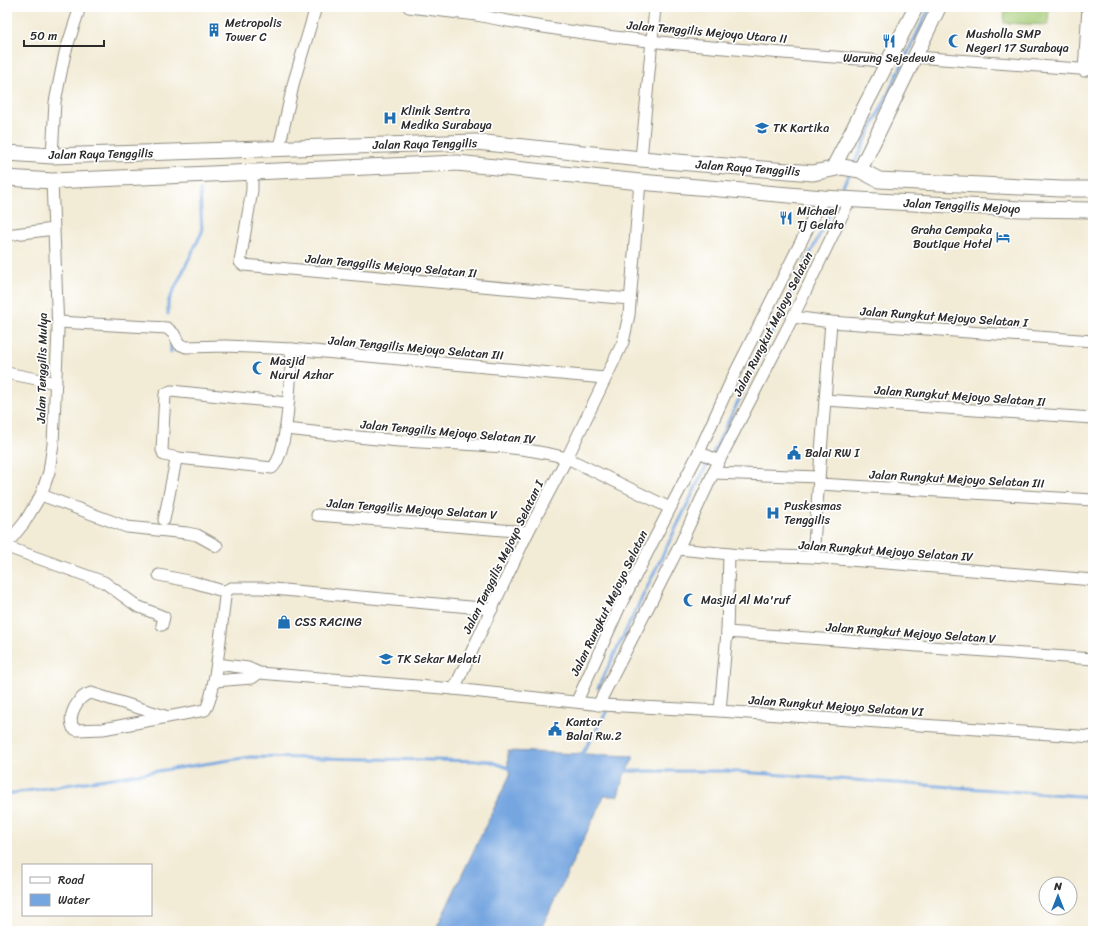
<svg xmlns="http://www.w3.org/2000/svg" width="1100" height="938" font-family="Sriracha,sans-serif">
	<rect width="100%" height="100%" fill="#fff"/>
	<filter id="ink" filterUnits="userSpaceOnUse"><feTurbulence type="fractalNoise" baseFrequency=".025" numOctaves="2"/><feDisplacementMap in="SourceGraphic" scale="8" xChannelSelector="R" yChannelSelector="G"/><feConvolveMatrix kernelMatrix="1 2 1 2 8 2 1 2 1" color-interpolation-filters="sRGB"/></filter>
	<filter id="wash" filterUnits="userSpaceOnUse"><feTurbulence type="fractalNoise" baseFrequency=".012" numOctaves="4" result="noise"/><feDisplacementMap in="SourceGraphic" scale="16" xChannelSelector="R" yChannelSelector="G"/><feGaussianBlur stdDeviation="0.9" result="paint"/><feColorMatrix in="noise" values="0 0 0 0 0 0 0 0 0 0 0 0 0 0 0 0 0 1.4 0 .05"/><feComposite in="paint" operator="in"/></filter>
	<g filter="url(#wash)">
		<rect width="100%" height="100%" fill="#f2ebd5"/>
		<path fill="#a4cb76" stroke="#687b50" d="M1005,7H1049L1048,25L1004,23Z"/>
		<path fill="#76a6e0" stroke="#506886" d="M508,751L633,756V760L624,775L618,796H604L540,931H435L510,775L508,767Z"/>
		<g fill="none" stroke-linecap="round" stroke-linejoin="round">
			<g stroke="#76a6e0" stroke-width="3">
				<path d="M854,164L930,7"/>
				<path d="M839,194L850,172"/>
				<path d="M168,314V302L202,232L200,191"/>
				<path d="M171,345V352"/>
				<path d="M712,455L835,203"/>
				<path d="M598,688L709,460"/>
				<path d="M581,756L607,711"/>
				<path d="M624,771H727L1093,797"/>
				<path d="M7,794L250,757L489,761L511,769"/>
			</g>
		</g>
	</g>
	<g filter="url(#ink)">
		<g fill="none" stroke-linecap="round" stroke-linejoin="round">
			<g stroke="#8e8b80" stroke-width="13">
				<g id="minor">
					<path d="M409,7L477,15L479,7"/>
					<path d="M477,15C606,42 739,49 871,60L888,63"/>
					<path d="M915,57L1093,70"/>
					<path d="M1084,71L1088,7"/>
					<path d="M279,148L294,81L316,7"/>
					<path d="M52,156L55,102L65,53L80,7"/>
					<path d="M641,159L655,7"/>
					<path d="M252,173V190L240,262L243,265L630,299"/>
					<path d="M7,235L54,229"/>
					<path d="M793,317L831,322L1093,341"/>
					<path d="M58,322L167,328L174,334L179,344L186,347L225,346L292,349L604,378"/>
					<path d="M7,373L56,383"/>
					<path d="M825,400L1093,418"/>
					<path d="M285,429C324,433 362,438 400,441C456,444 513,444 567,458L670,508"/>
					<path d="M699,452L719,461"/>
					<path d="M178,458L164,455L162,450L165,394L171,391L287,403"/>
					<path d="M713,473L819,477"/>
					<path d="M819,484L1093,500"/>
					<path d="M41,495L127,527L187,533L197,535L217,546"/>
					<path d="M317,515L528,532"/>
					<path d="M164,520L176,460L178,458L272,468C289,454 290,373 292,349"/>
					<path d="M7,544L24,523L41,495L49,472L53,444L58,330L52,181"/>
					<path d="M7,547L104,582L137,606L164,617L162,625"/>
					<path d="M678,549L740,555L813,557L1093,580"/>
					<path d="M813,557L831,322"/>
					<path d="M159,575L193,582L226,592"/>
					<path d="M727,632L1093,659"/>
					<path d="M217,664L248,668L259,673L454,689L602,705L720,711L1093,737"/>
					<path d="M214,681L252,678L259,673"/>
					<path d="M454,689L528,532L567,458L623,342L629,315L640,182"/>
					<path d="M577,701L620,606L699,452L732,379L823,198"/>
					<path d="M598,705L678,549L719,461L793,317L850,199"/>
					<path d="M720,711L727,632L729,554"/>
					<path d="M168,717L91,693C78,696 67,715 73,728L77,730L103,729L205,710C216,696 222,619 225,597L227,590L231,588H262L492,609"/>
				</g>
			</g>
			<g stroke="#8e8b80" stroke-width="16">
				<g id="tertiary">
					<path d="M833,168L916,7"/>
					<path d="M860,170L939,7"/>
				</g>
			</g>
			<g stroke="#8e8b80" stroke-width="17">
				<g id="secondary">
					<path d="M7,153L52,156L476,142L641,159L813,173L842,167L860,170L879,180L1061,189H1093"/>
					<path d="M7,178L52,181L457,163L640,182L823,198L1021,209L1093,210"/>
				</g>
			</g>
			<use href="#minor" stroke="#fff" stroke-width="11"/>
			<use href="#tertiary" stroke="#fff" stroke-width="14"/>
			<use href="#secondary" stroke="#fff" stroke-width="15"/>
		</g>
	</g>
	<defs>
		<g id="building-bare" transform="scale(1.08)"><path d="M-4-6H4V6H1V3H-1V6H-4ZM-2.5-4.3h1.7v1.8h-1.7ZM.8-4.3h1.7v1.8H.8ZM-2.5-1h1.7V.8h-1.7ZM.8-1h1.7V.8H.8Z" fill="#1f6fb2" stroke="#fff" stroke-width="2.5" paint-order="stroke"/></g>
		<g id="restaurant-bare" transform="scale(1.08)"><path d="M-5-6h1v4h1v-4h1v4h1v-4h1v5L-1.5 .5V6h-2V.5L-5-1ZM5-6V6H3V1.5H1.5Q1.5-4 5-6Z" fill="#1f6fb2" stroke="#fff" stroke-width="2.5" paint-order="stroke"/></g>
		<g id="mosque-bare" transform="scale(1.08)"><path d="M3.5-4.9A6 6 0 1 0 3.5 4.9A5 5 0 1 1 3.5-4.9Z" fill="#1f6fb2" stroke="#fff" stroke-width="2.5" paint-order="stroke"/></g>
		<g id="hospital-bare" transform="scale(1.08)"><path d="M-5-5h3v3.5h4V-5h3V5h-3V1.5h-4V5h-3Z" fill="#1f6fb2" stroke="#fff" stroke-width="2.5" paint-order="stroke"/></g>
		<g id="school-bare" transform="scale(1.08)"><path d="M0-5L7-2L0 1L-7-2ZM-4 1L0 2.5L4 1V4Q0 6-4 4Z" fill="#1f6fb2" stroke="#fff" stroke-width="2.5" paint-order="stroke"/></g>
		<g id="hotel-bare" transform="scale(1.08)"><path d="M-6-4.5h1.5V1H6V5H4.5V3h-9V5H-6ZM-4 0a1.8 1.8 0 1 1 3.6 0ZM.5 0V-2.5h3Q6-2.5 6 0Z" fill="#1f6fb2" stroke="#fff" stroke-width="2.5" paint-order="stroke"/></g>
		<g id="civic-bare" transform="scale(1.08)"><path d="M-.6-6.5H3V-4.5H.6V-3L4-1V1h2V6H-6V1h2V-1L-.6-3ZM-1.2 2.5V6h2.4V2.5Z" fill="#1f6fb2" stroke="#fff" stroke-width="2.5" paint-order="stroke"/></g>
		<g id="shop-bare" transform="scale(1.08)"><path d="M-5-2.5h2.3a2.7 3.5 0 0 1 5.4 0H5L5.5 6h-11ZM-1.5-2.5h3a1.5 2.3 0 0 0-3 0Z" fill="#1f6fb2" stroke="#fff" stroke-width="2.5" paint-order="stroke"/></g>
	</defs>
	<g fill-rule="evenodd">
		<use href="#building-bare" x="214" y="30"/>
		<use href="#restaurant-bare" x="889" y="41"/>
		<use href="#mosque-bare" x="955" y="41"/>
		<use href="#hospital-bare" x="390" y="118"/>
		<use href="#school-bare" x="762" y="128"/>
		<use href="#restaurant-bare" x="786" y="218"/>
		<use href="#hotel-bare" x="1003" y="237"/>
		<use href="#mosque-bare" x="259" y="368"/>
		<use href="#civic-bare" x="794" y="453"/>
		<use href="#hospital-bare" x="773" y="513"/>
		<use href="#mosque-bare" x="690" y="600"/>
		<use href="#shop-bare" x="284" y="622"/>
		<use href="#school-bare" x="386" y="659"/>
		<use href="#civic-bare" x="555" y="729"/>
	</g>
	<g text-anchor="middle" stroke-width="3.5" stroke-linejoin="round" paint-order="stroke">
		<g font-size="12" fill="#2b2b2b" stroke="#fff" text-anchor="start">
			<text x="225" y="27">Metropolis<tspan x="225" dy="14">Tower C</tspan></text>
			<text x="966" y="38">Musholla SMP<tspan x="966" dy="14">Negeri 17 Surabaya</tspan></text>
			<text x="889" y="62" text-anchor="middle">Warung Sejedewe</text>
			<text x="401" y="115">Klinik Sentra<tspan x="401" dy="14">Medika Surabaya</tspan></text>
			<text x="773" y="132">TK Kartika</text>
			<text x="797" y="215">Michael<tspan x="797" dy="14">Tj Gelato</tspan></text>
			<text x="992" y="234" text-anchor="end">Graha Cempaka<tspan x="992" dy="14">Boutique Hotel</tspan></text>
			<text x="270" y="365">Masjid<tspan x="270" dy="14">Nurul Azhar</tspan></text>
			<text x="805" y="457">Balai RW I</text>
			<text x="784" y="510">Puskesmas<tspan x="784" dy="14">Tenggilis</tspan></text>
			<text x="701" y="604">Masjid Al Ma'ruf</text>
			<text x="295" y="626">CSS RACING</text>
			<text x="397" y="663">TK Sekar Melati</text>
			<text x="566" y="726">Kantor<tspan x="566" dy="14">Balai Rw.2</tspan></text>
		</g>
		<g font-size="12" fill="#2b2b2b" stroke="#fff">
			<text transform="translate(707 32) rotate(5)" y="4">Jalan Tenggilis Mejoyo Utara II</text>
			<text transform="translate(425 144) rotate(-1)" y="4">Jalan Raya Tenggilis</text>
			<text transform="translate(101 154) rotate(-1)" y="4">Jalan Raya Tenggilis</text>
			<text transform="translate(748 168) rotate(4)" y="4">Jalan Raya Tenggilis</text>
			<text transform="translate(962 206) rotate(3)" y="4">Jalan Tenggilis Mejoyo</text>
			<text transform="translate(391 266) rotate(5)" y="4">Jalan Tenggilis Mejoyo Selatan II</text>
			<text transform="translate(944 317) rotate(4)" y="4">Jalan Rungkut Mejoyo Selatan I</text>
			<text transform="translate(773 324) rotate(-63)" y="4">Jalan Rungkut Mejoyo Selatan</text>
			<text transform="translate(416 348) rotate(5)" y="4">Jalan Tenggilis Mejoyo Selatan III</text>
			<text transform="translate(42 368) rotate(-89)" y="4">Jalan Tenggilis Mulya</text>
			<text transform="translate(960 396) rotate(4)" y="4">Jalan Rungkut Mejoyo Selatan II</text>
			<text transform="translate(448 432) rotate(5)" y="4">Jalan Tenggilis Mejoyo Selatan IV</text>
			<text transform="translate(957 479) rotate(3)" y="4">Jalan Rungkut Mejoyo Selatan III</text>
			<text transform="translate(412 509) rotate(4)" y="4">Jalan Tenggilis Mejoyo Selatan V</text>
			<text transform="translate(886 551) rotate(4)" y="4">Jalan Rungkut Mejoyo Selatan IV</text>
			<text transform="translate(503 557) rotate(-64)" y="4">Jalan Tenggilis Mejoyo Selatan I</text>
			<text transform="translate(609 603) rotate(-64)" y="4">Jalan Rungkut Mejoyo Selatan</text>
			<text transform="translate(911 633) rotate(4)" y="4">Jalan Rungkut Mejoyo Selatan V</text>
			<text transform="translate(836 706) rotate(4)" y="4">Jalan Rungkut Mejoyo Selatan VI</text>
		</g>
	</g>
	<rect width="1100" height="938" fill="none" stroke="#fff" stroke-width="24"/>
	<rect x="22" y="864" width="130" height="52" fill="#ffffff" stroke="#aaaaaa"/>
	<rect x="30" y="877" width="20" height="6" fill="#ffffff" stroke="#aaaaaa"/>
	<text x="58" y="884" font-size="12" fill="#2b2b2b">Road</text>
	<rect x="30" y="894" width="20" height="12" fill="#76a6e0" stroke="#aaaaaa"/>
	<text x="58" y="904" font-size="12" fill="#2b2b2b">Water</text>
	<g transform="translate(1058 896)"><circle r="19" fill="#ffffff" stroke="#aaaaaa"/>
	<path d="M0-3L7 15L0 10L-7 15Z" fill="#1f6fb2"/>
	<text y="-6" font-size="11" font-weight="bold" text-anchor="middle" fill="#2b2b2b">N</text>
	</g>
	<path d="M24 40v6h80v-6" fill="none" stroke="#2b2b2b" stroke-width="2"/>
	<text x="30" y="40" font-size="12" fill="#2b2b2b" stroke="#ffffff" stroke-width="3" paint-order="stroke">50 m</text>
</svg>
